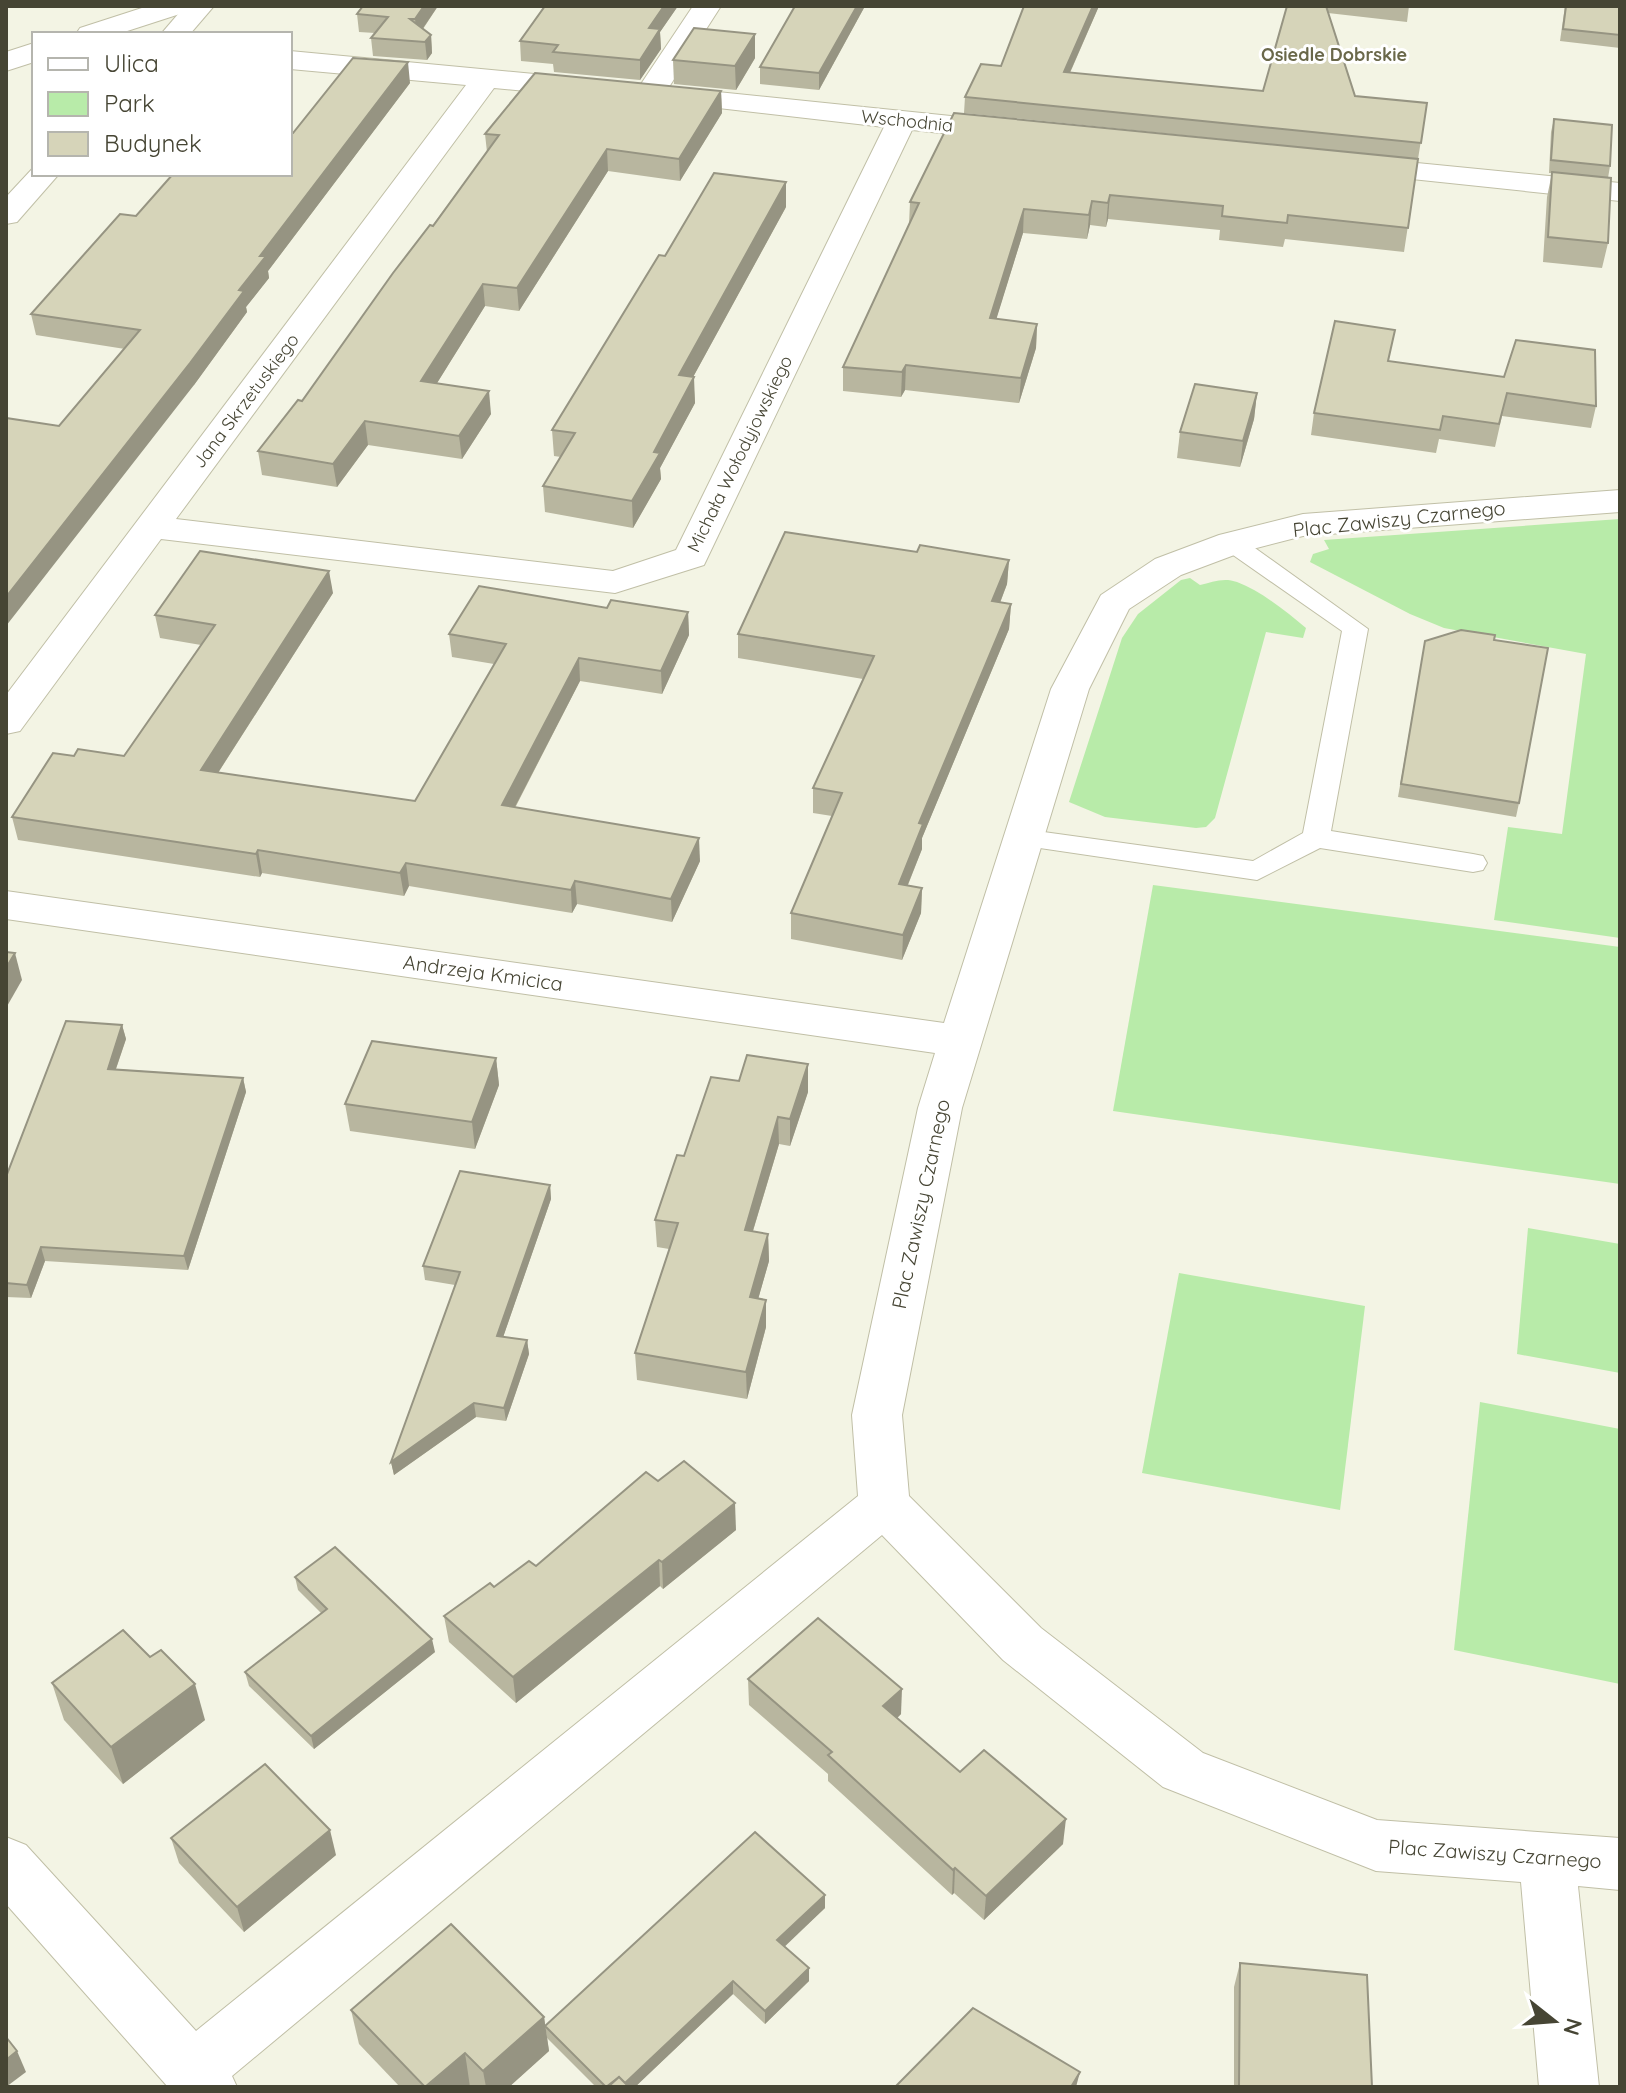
<svg xmlns="http://www.w3.org/2000/svg" width="1626" height="2093" font-family="Quicksand,sans-serif">
	<rect width="100%" height="100%" fill="#f3f4e4"/>
	<g fill="#b8eba9">
		<path d="M1620,519V938L1494,920L1508,827L1562,834L1586,654L1444,628L1410,614L1310,562L1313,554L1329,549L1324,540Z"/>
		<path d="M1190,578L1200,585C1212,582 1224,577 1237,582C1261,591 1287,612 1306,628L1303,638L1266,632L1215,818L1206,827L1196,828L1105,817L1069,802L1122,638L1138,614L1181,580Z"/>
		<path d="M1153,885L1620,947V1184L1113,1111Z"/>
		<path d="M1528,1228L1620,1244V1373L1517,1354Z"/>
		<path d="M1179,1273L1365,1306L1340,1510L1142,1473Z"/>
		<path d="M1480,1402L1620,1429V1684L1454,1650Z"/>
	</g>
	<g fill="none" stroke-linecap="round" stroke-linejoin="round">
		<g stroke="#c0bfa6" stroke-width="2">
			<path id="service" d="M1232,536L1241,538L1368,629L1331,831L1473,854L1483,856L1487,863L1483,870L1473,872L1320,848L1257,880L1012,844L1008,838L1012,832L1022,829L1253,861L1303,833L1342,631L1223,548L1220,543L1223,538Z"/>
		</g>
		<g stroke="#c0bfa6" stroke-width="2">
			<g id="minor">
				<path d="M148,6H190L186,12L118,34H76L80,28Z"/>
				<path d="M693,6H721L669,87L1009,122L1020,125L1024,131L1020,137L1009,140L912,130L704,565L615,593L161,539L20,731L6,734V695L466,85L290,69V51L587,79L597,82L602,88L597,94L587,97L494,88L176,519L613,571L676,550L884,127L640,99L635,93Z"/>
				<path d="M34,43V62L6,71V52Z"/>
				<path d="M1356,157L1620,183V201L1345,172L1341,166L1345,160Z"/>
				<path d="M1620,490V512L1303,536L1245,551L1181,575L1129,609L1089,689L962,1108L902,1415L909,1496L1041,1628L1203,1753L1377,1820L1620,1838V1890L1578,1886L1599,2087H1539L1521,1882L1376,1871L1163,1787L1003,1660L882,1535L232,2076L237,2087H168L6,1904V1837L26,1845L196,2031L858,1496L852,1415L918,1108L935,1053L6,919V891L944,1023L1051,689L1101,595L1155,559L1219,535L1303,514Z"/>
			</g>
		</g>
		<g stroke="#c0bfa6" stroke-width="2">
			<g id="tertiary">
				<path d="M185,6H214L190,34H161Z"/>
				<path d="M33,168L34,174H59L17,222L6,224V197Z"/>
			</g>
		</g>
		<use href="#service" fill="#fff" fill-rule="evenodd"/>
		<use href="#minor" fill="#fff" fill-rule="evenodd"/>
		<use href="#tertiary" fill="#fff" fill-rule="evenodd"/>
	</g>
	<g fill="#b8b69f">
		<path d="M363,6H438L423,29L431,35L432,53L427,60L373,56L371,38L375,33L359,32L357,14Z"/>
		<path d="M545,6H678L660,32L661,49L640,80L554,72L553,64L521,61L520,41Z"/>
		<path d="M865,6L819,90L760,84V67Z"/>
		<path d="M1099,6L1070,73L1263,91L1287,6H1409L1407,22L1328,13L1355,96L1427,103L1418,159L964,113L965,97L1001,66Z"/>
		<path d="M1565,6H1620V48L1560,41Z"/>
		<path d="M755,58L736,90L674,84L673,60Z"/>
		<path d="M410,83L268,271L269,278L246,307L247,312L194,385L59,426L125,349L36,335L31,314L136,216L293,133Z"/>
		<path d="M721,91L722,113L680,181L608,171L519,311L485,306L437,383L491,414L462,459L368,445L337,487L262,475L258,451L302,401L487,152L485,134Z"/>
		<path d="M1554,119L1610,166L1608,178V243L1602,268L1543,262L1547,197L1552,173H1549L1551,132Z"/>
		<path d="M1418,159L1404,252L1285,239L1283,247L1219,240L1220,230L1108,219L1106,227L1090,225L1087,239L1023,233L996,319L1037,324L1036,348L1019,403L905,390L901,397L843,391V367L909,224L910,202Z"/>
		<path d="M786,207L693,377L695,403L660,468L661,479L633,528L545,512L543,486L561,457L554,456L552,430L665,256Z"/>
		<path d="M1389,362L1596,406L1591,428L1502,416L1495,447L1439,439L1436,453L1311,435L1314,413Z"/>
		<path d="M1257,393L1254,419L1240,467L1177,458L1180,432Z"/>
		<path d="M917,552L1009,560L1007,584L1000,603L1011,604L1009,629L922,838V849L908,885L922,888L921,913L902,960L791,939V913L832,816L813,813V788L863,679L738,658V634Z"/>
		<path d="M333,593L218,773L415,801L494,664L452,657L449,634L607,608L688,612L689,635L662,694L580,681L515,808L700,861L672,922L577,904L572,913L409,886L404,896L262,873L260,877L18,840L12,817L74,756H124L201,645L160,638L155,615Z"/>
		<path d="M1494,640L1519,803L1516,817L1398,797L1425,641Z"/>
		<path d="M122,1025L126,1039L116,1069L243,1078L246,1092L188,1270L45,1261L31,1298L6,1297V1177Z"/>
		<path d="M496,1058L499,1085L475,1149L350,1131L345,1104Z"/>
		<path d="M808,1064V1092L790,1146L779,1144L753,1231L768,1234L769,1261L758,1299L766,1300V1327L747,1399L637,1380L635,1353L669,1249L657,1247L655,1220L684,1156Z"/>
		<path d="M550,1185L551,1199L503,1337L527,1340L529,1354L506,1421L476,1417L394,1475L391,1462L455,1285L425,1280L423,1266Z"/>
		<path d="M658,1481L736,1530L663,1589L660,1586L516,1703L449,1642L444,1616L494,1587L536,1566Z"/>
		<path d="M295,1577L435,1652L314,1749L249,1686L245,1672L321,1613L298,1590Z"/>
		<path d="M748,1679L901,1714L897,1718L960,1772L1063,1844L984,1920L954,1893L952,1895L828,1781V1774L749,1705Z"/>
		<path d="M52,1683L205,1720L123,1784L64,1720Z"/>
		<path d="M171,1838L336,1855L244,1932L179,1863Z"/>
		<path d="M825,1895V1908L784,1946L809,1968V1981L765,2024L733,1994L635,2087H596L547,2038L545,2026Z"/>
		<path d="M1240,1963L1372,2087H1234V1987Z"/>
		<path d="M351,2010L544,2017L549,2051L509,2087H400L359,2044Z"/>
	</g>
	<g fill="#969482">
		<path d="M424,6H438L417,37L415,19Z"/>
		<path d="M664,6H678L660,32L661,49L640,80V60L649,28Z"/>
		<path d="M857,6H865L819,90V73Z"/>
		<path d="M1093,6H1099L1063,88L1064,72Z"/>
		<path d="M755,34V58L736,90L735,66Z"/>
		<path d="M431,35L432,53L427,60L425,42Z"/>
		<path d="M408,62L410,83L268,271L269,278L246,307L247,312L194,385L6,626V597L239,290L260,256Z"/>
		<path d="M721,91L722,113L680,181L679,159Z"/>
		<path d="M607,149L608,171L519,311L517,288Z"/>
		<path d="M786,182V207L680,401L679,375Z"/>
		<path d="M1110,195L1108,219L1106,227L1108,203Z"/>
		<path d="M1092,201L1090,225L1087,239L1089,215Z"/>
		<path d="M1024,209L1023,233L989,343L990,318Z"/>
		<path d="M483,284L485,306L424,404L421,381Z"/>
		<path d="M1037,324L1036,348L1019,403L1021,378Z"/>
		<path d="M906,365L905,390L901,397L902,372Z"/>
		<path d="M694,377L695,403L660,468L661,479L633,528L632,501L654,452Z"/>
		<path d="M489,391L491,414L462,459L459,436Z"/>
		<path d="M1257,393L1254,419L1240,467L1243,441Z"/>
		<path d="M365,421L368,445L337,487L333,464Z"/>
		<path d="M1009,560L1007,584L991,626L992,601Z"/>
		<path d="M329,571L333,593L205,793L201,770Z"/>
		<path d="M1011,604L1009,629L922,838V849L898,909L899,884L919,823Z"/>
		<path d="M688,612L689,635L662,694L661,671Z"/>
		<path d="M579,658L580,681L504,828L502,805Z"/>
		<path d="M699,838L700,861L672,922L671,899Z"/>
		<path d="M258,850L262,873L260,877L256,854Z"/>
		<path d="M406,863L409,886L404,896L400,873Z"/>
		<path d="M575,881L577,904L572,913L571,890Z"/>
		<path d="M922,888L921,913L902,960L903,935Z"/>
		<path d="M15,953L22,980L6,1008V968Z"/>
		<path d="M122,1025L126,1039L111,1083L108,1069Z"/>
		<path d="M496,1058L499,1085L475,1149L472,1122Z"/>
		<path d="M808,1064V1092L790,1146V1119Z"/>
		<path d="M243,1078L246,1092L188,1270L184,1256Z"/>
		<path d="M778,1117L779,1144L745,1257V1230Z"/>
		<path d="M550,1185L551,1199L499,1349L497,1336Z"/>
		<path d="M768,1234L769,1261L751,1324L750,1297Z"/>
		<path d="M41,1247L45,1261L31,1298L27,1285Z"/>
		<path d="M766,1300V1327L747,1399L746,1372Z"/>
		<path d="M527,1340L529,1354L506,1421L504,1408Z"/>
		<path d="M474,1403L476,1417L394,1475L391,1462Z"/>
		<path d="M735,1503L736,1530L663,1589L662,1562Z"/>
		<path d="M659,1560L660,1586L516,1703L513,1677Z"/>
		<path d="M432,1639L435,1652L314,1749L311,1736Z"/>
		<path d="M195,1684L205,1720L123,1784L111,1747Z"/>
		<path d="M902,1689L901,1714L883,1732V1706Z"/>
		<path d="M1066,1819L1063,1844L984,1920L986,1896Z"/>
		<path d="M330,1830L336,1855L244,1932L237,1907Z"/>
		<path d="M955,1868L954,1893L952,1895L953,1870Z"/>
		<path d="M825,1895V1908L778,1953L777,1940Z"/>
		<path d="M809,1968V1981L765,2024V2011Z"/>
		<path d="M733,1981V1994L635,2087H621Z"/>
		<path d="M544,2017L549,2051L509,2087H486L483,2071Z"/>
		<path d="M17,2051L26,2072L6,2087V2060Z"/>
		<path d="M465,2053L470,2087H426Z"/>
		<path d="M1080,2072L1076,2087H1071Z"/>
	</g>
	<g fill="#d6d4b9" stroke="#969482" stroke-width="2">
		<path d="M363,6H424L415,19H410L431,35L425,42L371,38L388,17L357,14Z"/>
		<path d="M545,6H664L649,28L660,29L640,60L553,52L558,45L520,41Z"/>
		<path d="M795,6H857L819,73L760,67Z"/>
		<path d="M1024,6H1093L1064,72L1263,91L1287,6H1326L1355,96L1427,103L1421,143L965,97L981,64L1001,66Z"/>
		<path d="M1566,6H1620V35L1563,29Z"/>
		<path d="M694,28L755,34L735,66L673,60Z"/>
		<path d="M353,58L408,62L260,256H266L239,290L244,291L190,363L6,597V418L59,426L140,330L31,314L120,214L136,216L173,174H290V133H293Z"/>
		<path d="M535,73L721,91L679,159L607,149L517,288L483,284L421,381L489,391L459,436L365,421L333,464L258,451L298,400L302,401L393,273L430,225L433,226L499,135L485,134Z"/>
		<path d="M954,113L1418,159L1408,228L1288,215L1287,223L1222,216L1223,206L1110,195L1108,203L1092,201L1089,215L1024,209L990,318L1037,324L1021,378L906,365L902,372L843,367L919,203L910,202Z"/>
		<path d="M1554,119L1612,125L1610,166L1551,160Z"/>
		<path d="M1552,172L1611,178L1608,243L1548,237Z"/>
		<path d="M714,173L786,182L679,375L694,377L654,452L660,453L632,501L543,486L575,433L552,430L659,255L665,256Z"/>
		<path d="M1335,321L1395,330L1388,361L1504,377L1516,340L1595,350L1596,406L1507,393L1499,424L1443,416L1440,430L1314,413Z"/>
		<path d="M1195,384L1257,393L1243,441L1180,432Z"/>
		<path d="M785,532L917,552L920,545L1009,560L992,601L1011,604L919,823L923,824L899,884L922,888L903,935L791,913L842,793L813,788L874,656L738,634Z"/>
		<path d="M200,551L329,571L201,770L415,801L506,644L449,634L479,586L607,608L611,600L688,612L661,671L579,658L502,805L699,838L671,899L575,881L571,890L406,863L400,873L258,850L256,854L12,817L53,753L74,756L78,749L124,756L215,625L155,615Z"/>
		<path d="M1461,630L1495,635L1494,640L1548,648L1519,803L1401,784L1425,641Z"/>
		<path d="M6,952L15,953L6,968Z"/>
		<path d="M66,1021L122,1025L108,1069L243,1078L184,1256L41,1247L27,1285L6,1283V1177Z"/>
		<path d="M372,1041L496,1058L472,1122L345,1104Z"/>
		<path d="M747,1055L808,1064L790,1119L778,1117L745,1230L768,1234L750,1297L766,1300L746,1372L635,1353L678,1223L655,1220L677,1155L684,1156L711,1077L739,1081Z"/>
		<path d="M460,1171L550,1185L497,1336L527,1340L504,1408L474,1403L391,1462L460,1272L423,1266Z"/>
		<path d="M684,1461L735,1503L662,1562L659,1560L513,1677L444,1616L490,1583L494,1587L529,1561L536,1566L646,1472L658,1481Z"/>
		<path d="M335,1547L432,1639L311,1736L245,1672L327,1609L295,1577Z"/>
		<path d="M818,1618L902,1689L883,1706L960,1772L984,1750L1066,1819L986,1896L955,1868L953,1870L828,1755L832,1752L748,1679Z"/>
		<path d="M123,1630L150,1657L161,1650L195,1684L111,1747L52,1683Z"/>
		<path d="M265,1764L330,1830L237,1907L171,1838Z"/>
		<path d="M755,1832L825,1895L777,1940L809,1968L765,2011L733,1981L625,2083L619,2077L606,2087L545,2026Z"/>
		<path d="M451,1924L544,2017L483,2071L465,2053L425,2087L351,2010Z"/>
		<path d="M1240,1963L1367,1975L1372,2087H1239Z"/>
		<path d="M973,2008L1080,2072L1071,2087H895Z"/>
		<path d="M6,2037L17,2051L6,2060Z"/>
		<path d="M619,2077L629,2087H608Z"/>
	</g>
	<g text-anchor="middle" stroke-width="6" stroke-linejoin="round" paint-order="stroke">
		<g font-size="18" font-weight="bold" fill="#6a684a" stroke="#fff">
			<text x="1334" y="61">Osiedle Dobrskie</text>
		</g>
		<g font-size="18" fill="#464534" stroke="#fff">
			<text transform="translate(907 121) rotate(6)" y="6">Wschodnia</text>
			<text transform="translate(246 401) rotate(-53)" y="6">Jana Skrzetuskiego</text>
			<text transform="translate(740 454) rotate(-64)" y="6">Michała Wołodyjowskiego</text>
		</g>
		<g font-size="20" fill="#464534" stroke="#fff">
			<text transform="translate(1399 519) rotate(-6)" y="7">Plac Zawiszy Czarnego</text>
			<text transform="translate(483 973) rotate(8)" y="7">Andrzeja Kmicica</text>
			<text transform="translate(921 1204) rotate(-78)" y="7">Plac Zawiszy Czarnego</text>
			<text transform="translate(1495 1854) rotate(4)" y="7">Plac Zawiszy Czarnego</text>
		</g>
	</g>
	<rect width="1626" height="2093" fill="none" stroke="#464534" stroke-width="16"/>
	<rect x="32" y="32" width="260" height="144" fill="#ffffff" stroke="#b5b5ae" stroke-width="2"/>
	<rect x="48" y="58" width="40" height="12" fill="#ffffff" stroke="#b5b5ae" stroke-width="2"/>
	<text x="104" y="72" font-size="24" fill="#464534">Ulica</text>
	<rect x="48" y="92" width="40" height="24" fill="#b8eba9" stroke="#b5b5ae" stroke-width="2"/>
	<text x="104" y="112" font-size="24" fill="#464534">Park</text>
	<rect x="48" y="132" width="40" height="24" fill="#d6d4b9" stroke="#b5b5ae" stroke-width="2"/>
	<text x="104" y="152" font-size="24" fill="#464534">Budynek</text>
	<g transform="translate(1554 2021) rotate(107)" stroke="#ffffff" stroke-width="6" paint-order="stroke">
	<path d="M0-6L14 30L0 20L-14 30Z" fill="#464534"/>
	<text y="-12" font-size="22" font-weight="bold" text-anchor="middle" fill="#464534">N</text>
	</g>
</svg>
